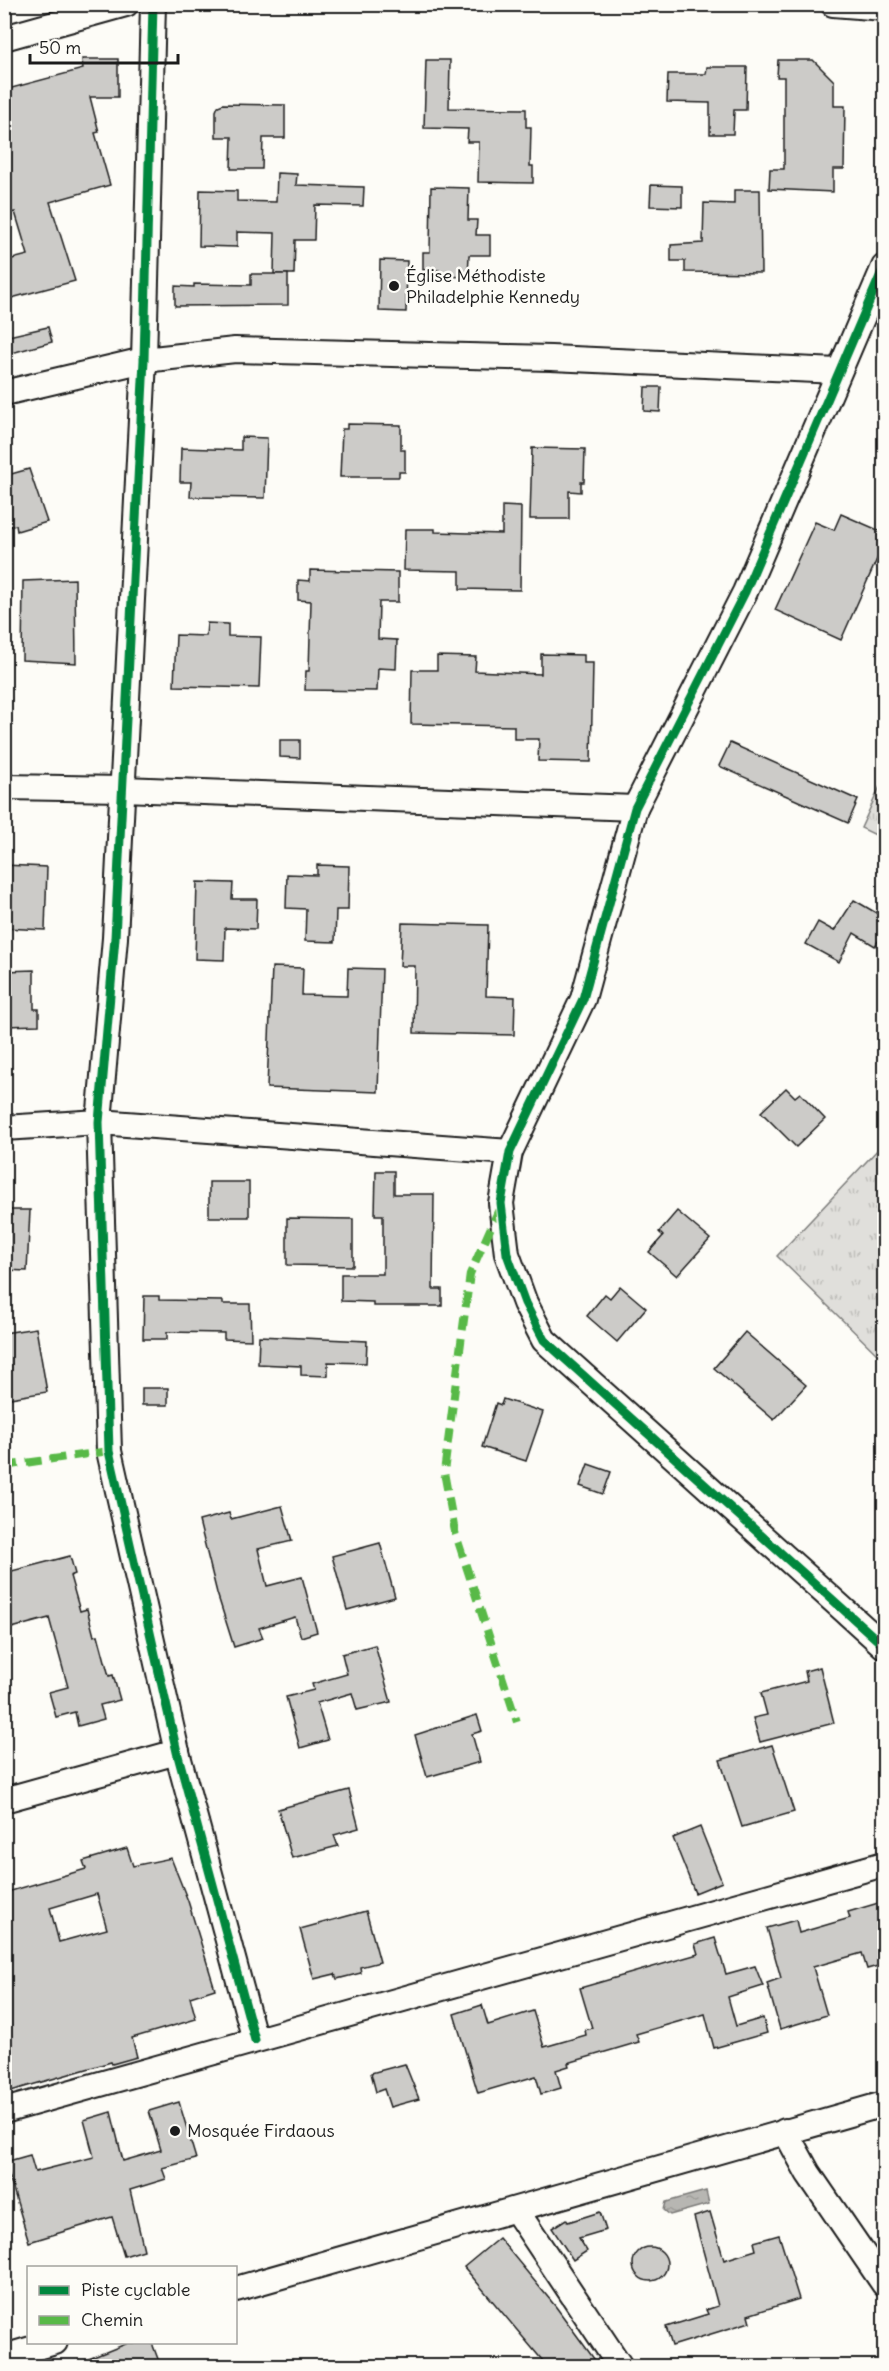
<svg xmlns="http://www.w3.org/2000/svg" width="889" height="2371" font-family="Delius,sans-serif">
	<defs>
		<pattern id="grass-tufts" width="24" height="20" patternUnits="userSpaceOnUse" patternTransform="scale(1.5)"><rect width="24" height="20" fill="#e0dfdb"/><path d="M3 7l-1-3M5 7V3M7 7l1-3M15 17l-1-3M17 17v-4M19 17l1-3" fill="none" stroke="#c0bfbb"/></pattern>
		<pattern id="water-ripples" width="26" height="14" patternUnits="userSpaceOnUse" patternTransform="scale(1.5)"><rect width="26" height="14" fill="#b7b6b2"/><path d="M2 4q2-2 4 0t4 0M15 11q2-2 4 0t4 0" fill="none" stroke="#9d9c98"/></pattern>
	</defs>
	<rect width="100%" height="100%" fill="#fdfcf7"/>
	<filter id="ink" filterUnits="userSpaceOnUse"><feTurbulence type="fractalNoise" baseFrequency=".0167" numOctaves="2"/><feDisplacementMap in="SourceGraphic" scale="12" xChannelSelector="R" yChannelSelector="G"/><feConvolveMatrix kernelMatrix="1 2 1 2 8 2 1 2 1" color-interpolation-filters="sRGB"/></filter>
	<g filter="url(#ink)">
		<g fill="url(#grass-tufts)" stroke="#7e7e7c" stroke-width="1.5">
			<path d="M884,778V839L861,828Z"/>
			<path d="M884,1143V1361L777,1256Z"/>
		</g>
		<path fill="url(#water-ripples)" stroke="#797876" stroke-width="1.5" d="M706,2191L709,2204L670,2215L664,2210L666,2202Z"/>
		<g fill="#cccbc8" stroke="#1c1c1c" stroke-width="1.5" fill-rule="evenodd">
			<path d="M82,59H118V97H90L99,132L95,133L110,185L50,202L75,281L4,300V261L28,255L15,212L4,215V90L83,69Z"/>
			<path d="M426,60H450L449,108L526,109V127H531L530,166H533V183L478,182L479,142H467L468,129L424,128Z"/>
			<path d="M778,60H813L834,81V106H845L844,169H833V192L769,189L770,169H784V77H777Z"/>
			<path d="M707,67H747L746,110H734L733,134H710V103L667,102L668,74H706Z"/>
			<path d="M223,104L285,105V138H263L262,169H231L232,137H216V111L218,106Z"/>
			<path d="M277,173L297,174L296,185L364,187L363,206L315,205L314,240H295L294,274H274L275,233L237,232V247L199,246L200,190L237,191V201L276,202Z"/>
			<path d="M651,185L682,186V207L650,206Z"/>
			<path d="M431,187L469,188L468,220H477L476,235H490V255H469L468,277L439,276V270H423V252H430Z"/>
			<path d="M734,190H760L761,273L685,272V261H671V245L703,243L704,203L734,204Z"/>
			<path d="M380,260L407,261L406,312L379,311Z"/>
			<path d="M251,274H288V305L175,306V286L194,287V284L251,285Z"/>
			<path d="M48,327L52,342L4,355V337Z"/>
			<path d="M645,387H661L660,412L644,411Z"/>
			<path d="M347,424L401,425V450H405V472H399V477H340L342,429H347Z"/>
			<path d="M241,437L267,438L265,498L190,497L191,482H180L181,448L241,450Z"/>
			<path d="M532,448L585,449L584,482H581V492L569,491V519H530Z"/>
			<path d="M29,469L47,522L17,531L16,525L4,528V476Z"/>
			<path d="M502,506L521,507L520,590L460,589V571L404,570L405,529H435V532L502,534Z"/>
			<path d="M841,514L885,533V541L841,640L775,610L815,522L834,530Z"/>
			<path d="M310,570L398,572V602H379L378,639L397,640L396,669L378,668L377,691L305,690L306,671H309L311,601L298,600V580L310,581Z"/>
			<path d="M75,579L76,663L22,660L23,581Z"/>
			<path d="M207,623L228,624V636L261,637L259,688L174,686L176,635L206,636Z"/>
			<path d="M541,654L584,655V663H593L591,762L538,761L539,739H514V726L411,724L412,670H437V656L476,657L475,671L541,674Z"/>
			<path d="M280,740H300V758L280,757Z"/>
			<path d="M730,743L858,800L848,823L719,766Z"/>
			<path d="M4,865L47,867L45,930L4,928Z"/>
			<path d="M317,865L349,866L348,910H336L335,942L305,941L306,909L286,908L287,874L317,875Z"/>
			<path d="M197,882L233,883L232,899H257L256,929L225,928L224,960L195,959Z"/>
			<path d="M854,900L885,918V931L875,946L854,933L839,962L806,944L818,922L834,931Z"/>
			<path d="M402,923L488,925L486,996L515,997L514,1035L414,1033L415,966H400Z"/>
			<path d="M272,967L303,968L302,995L347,996L348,968L382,969L378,1092L267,1088Z"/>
			<path d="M34,970V1009H39V1025L4,1026V971Z"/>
			<path d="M786,1088L795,1097L800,1093L825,1119L796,1147L761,1112Z"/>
			<path d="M376,1171H394V1194H434L433,1289H442V1306H373V1302L341,1301V1274H383V1215H375Z"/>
			<rect x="209" y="1182" width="40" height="35"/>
			<path d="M4,1210H30L27,1271L4,1270Z"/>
			<path d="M677,1211L710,1239L677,1276L649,1252L663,1236L659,1232Z"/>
			<path d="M287,1218L353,1219V1266L287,1265Z"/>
			<path d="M620,1286L646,1308L617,1342L587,1316L605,1294L610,1298Z"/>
			<path d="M144,1296H159V1300L223,1301V1304H250L251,1340L224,1339V1333L167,1332V1339H143Z"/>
			<path d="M36,1328L47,1392L4,1399V1333Z"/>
			<path d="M745,1332L806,1385L774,1420L714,1368Z"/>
			<path d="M259,1336L367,1341L366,1363L328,1362V1376L301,1375V1366L258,1364Z"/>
			<rect x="142" y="1388" width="26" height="17"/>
			<path d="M503,1399L543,1412L526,1461L482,1447L496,1403L501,1405Z"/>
			<path d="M588,1464L611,1472L603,1494L580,1486Z"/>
			<path d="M282,1506L292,1541L258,1549L267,1586L302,1577L317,1632L301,1637L295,1617L259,1628L263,1638L234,1647L217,1593L199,1521L229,1513L231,1519Z"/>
			<path d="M380,1543L395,1597L347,1610L332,1556Z"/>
			<path d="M70,1556L75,1574L70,1576L80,1611L87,1609L94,1636L98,1635L109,1676L113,1675L120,1700L100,1705L104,1719L78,1726L75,1712L56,1717L49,1692L68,1687L49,1618L8,1629L4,1615V1573Z"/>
			<path d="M375,1645L391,1702L357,1710L352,1693L317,1703L328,1740L300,1748L286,1697L314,1690L312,1684L347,1674L342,1654Z"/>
			<path d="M820,1667L834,1723L760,1742L753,1718L767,1715L761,1693L807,1681L805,1671Z"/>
			<path d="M477,1715L482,1731L472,1734L480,1762L427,1777L415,1735Z"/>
			<path d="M772,1745L794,1812L742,1827L720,1760Z"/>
			<path d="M349,1790L359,1828L334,1835L338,1846L292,1858L278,1809Z"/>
			<path d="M700,1827L722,1882L695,1893L673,1838Z"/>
			<path d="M127,1848L133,1866L171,1858L188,1901L215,1989L190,1997L196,2019L132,2038L137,2057L112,2064L111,2062L4,2093V1893L86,1869L83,1861ZM97,1894L107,1929L59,1942L50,1908Z"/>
			<path d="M885,1901V1964L867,1969L862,1953L813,1967L827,2015L780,2029L767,1983L781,1978L767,1928L796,1920L799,1933L850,1918L848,1912Z"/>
			<path d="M366,1911L380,1962L360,1967L361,1973L337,1979L335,1974L314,1979L300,1929Z"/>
			<path d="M715,1938L726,1974L755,1966L763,1986L728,1997L736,2026L763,2018L767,2033L714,2048L705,2014L636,2034L639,2042L568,2063L569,2066L556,2070L561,2088L541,2094L536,2076L478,2093L454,2014L482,2005L488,2025L533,2011L544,2047L586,2035L585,2030L592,2028L580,1988L698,1954L695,1944Z"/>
			<path d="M405,2064L419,2099L390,2107L384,2089L376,2092L371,2073Z"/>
			<path d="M179,2102L196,2159L162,2168L166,2179L130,2190L144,2250L124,2256L112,2217L29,2242L5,2162L30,2155L35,2172L94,2157L84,2120L111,2112L123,2161L161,2150L149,2111Z"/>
			<path d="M600,2212L606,2230L579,2238L587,2251L573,2260L552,2228L566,2219L568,2222Z"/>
			<path d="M710,2212L724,2260L756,2250L754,2242L779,2235L799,2299L748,2315L750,2322L672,2346L666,2327L708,2314L706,2310L718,2306L694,2217Z"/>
			<path d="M499,2238L556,2307L600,2367H548L464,2267Z"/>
			<circle cx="650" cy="2264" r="17"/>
			<path d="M128,2343H152L161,2367H69Z"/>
		</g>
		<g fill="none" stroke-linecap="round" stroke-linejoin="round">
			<g stroke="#1c1c1c" stroke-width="28">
				<g id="minor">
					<path d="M153,4L144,360L115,938L99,1122L109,1451L177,1752L255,2040"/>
					<path d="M833,4L884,8"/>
					<path d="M4,38L126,4"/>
					<path d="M884,267L745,592L635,808L583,999L510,1152L501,1203L507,1254L525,1303L544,1340L884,1646"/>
					<path d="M4,393L144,360L235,350L551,358L838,371"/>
					<path d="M4,787L123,789L635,808"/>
					<path d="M4,1128L99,1122L510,1152"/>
					<path d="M4,1800L177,1752"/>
					<path d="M4,2111L884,1864"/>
					<path d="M785,2131L808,2173L884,2284"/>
					<path d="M516,2210L620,2366"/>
					<path d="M236,2289L884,2104"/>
					<path d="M4,2357L55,2342"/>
				</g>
			</g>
			<use href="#minor" stroke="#fdfcf7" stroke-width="24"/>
			<g stroke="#58b947" stroke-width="8" stroke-dasharray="15 8" stroke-linecap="butt">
				<path d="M500,1207L470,1274L444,1472L455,1532L517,1722"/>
				<path d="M4,1466L109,1451"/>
			</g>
			<g stroke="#fdfcf7" stroke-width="13">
				<g id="cycleway">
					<path d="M153,4L144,360L115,938L99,1122L109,1451L177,1752L255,2040"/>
					<path d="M884,267L745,592L635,808L583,999L510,1152L501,1203L507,1254L525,1303L544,1340L884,1646"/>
				</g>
			</g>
			<use href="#cycleway" stroke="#00873e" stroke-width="9"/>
		</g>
	</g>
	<g fill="#1c1c1c" stroke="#fdfcf7" stroke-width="2">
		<circle cx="394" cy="286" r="6"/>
		<circle cx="175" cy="2131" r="6"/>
	</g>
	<g text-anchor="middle" stroke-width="5" stroke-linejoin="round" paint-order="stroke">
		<g font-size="18" fill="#1c1c1c" stroke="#fdfcf7" text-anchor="start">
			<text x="406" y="282">Église Méthodiste<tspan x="406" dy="21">Philadelphie Kennedy</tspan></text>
			<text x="187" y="2137">Mosquée Firdaous</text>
		</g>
	</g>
	<rect width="889" height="2371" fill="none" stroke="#fdfcf7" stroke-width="24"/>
	<rect x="12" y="12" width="865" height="2347" fill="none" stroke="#1c1c1c" stroke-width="2" filter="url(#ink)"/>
	<rect x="27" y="2266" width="210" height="78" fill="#fdfcf7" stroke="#a3a29f" stroke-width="1.5"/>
	<rect x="39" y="2286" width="30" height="9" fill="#00873e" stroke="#a3a29f" stroke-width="1.5"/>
	<text x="81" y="2296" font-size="18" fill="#1c1c1c">Piste cyclable</text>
	<rect x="39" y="2316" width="30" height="9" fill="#58b947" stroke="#a3a29f" stroke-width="1.5"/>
	<text x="81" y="2326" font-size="18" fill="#1c1c1c">Chemin</text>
	<path d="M30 54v9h148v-9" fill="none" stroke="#1c1c1c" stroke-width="3"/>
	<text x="39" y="54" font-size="18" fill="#1c1c1c" stroke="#fdfcf7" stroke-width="4.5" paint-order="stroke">50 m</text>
</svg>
